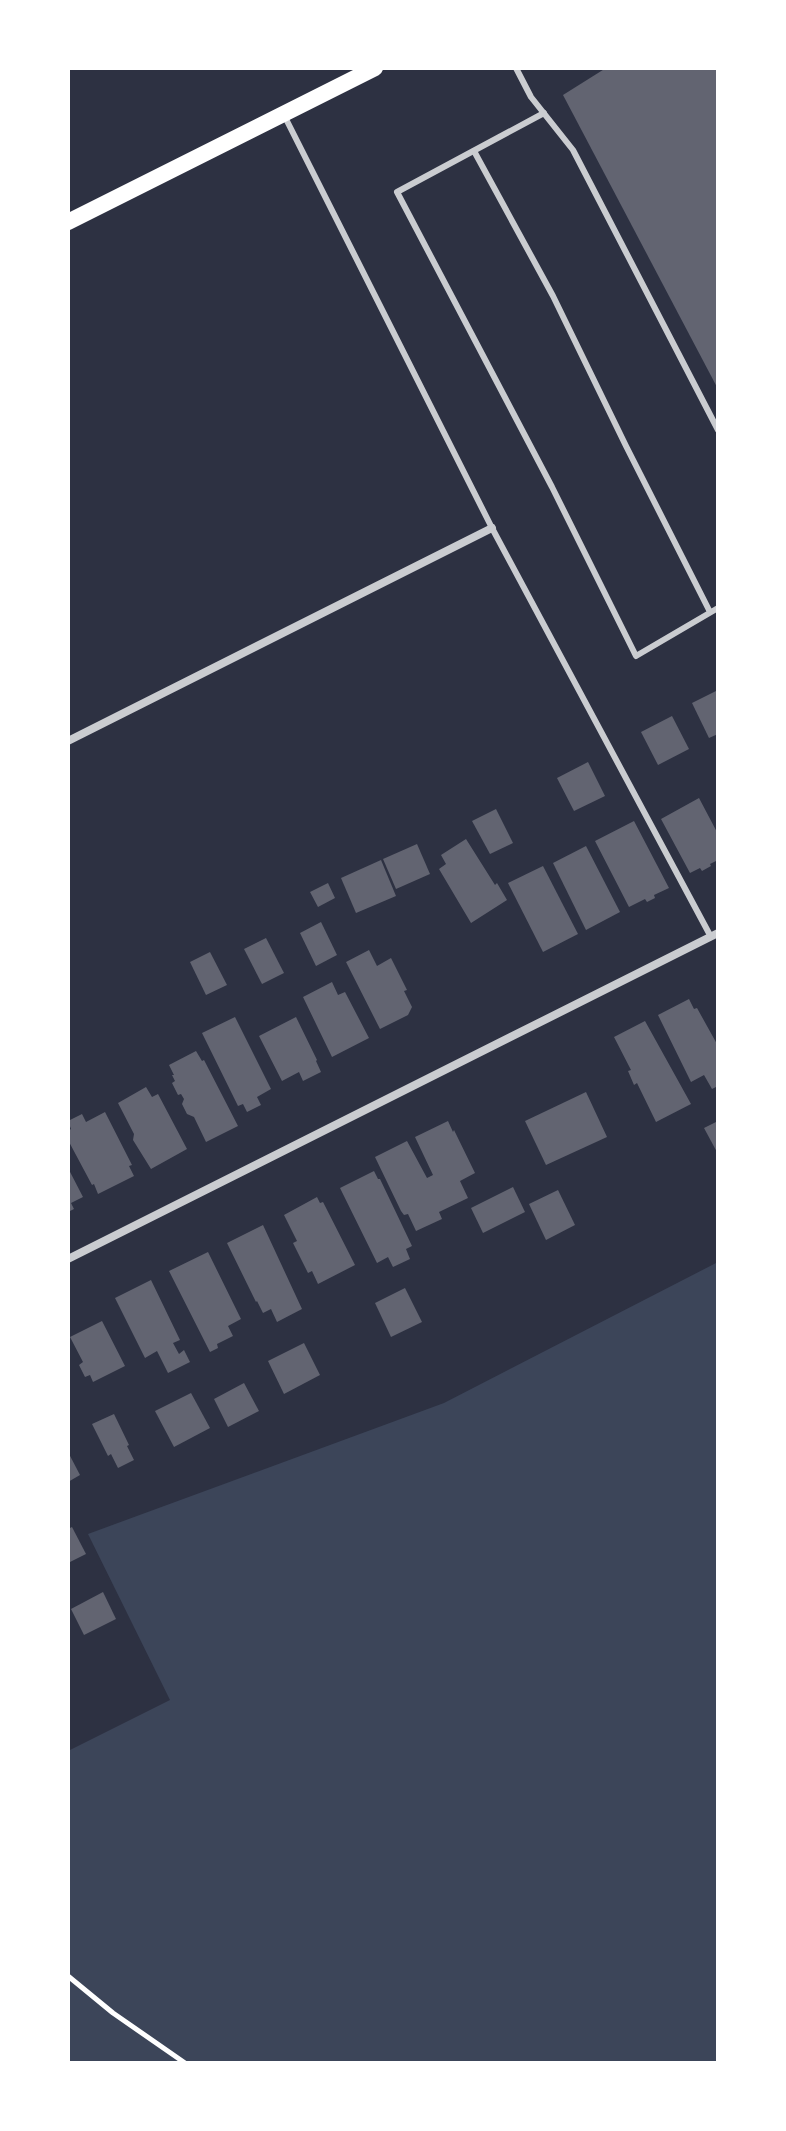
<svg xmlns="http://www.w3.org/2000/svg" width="786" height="2131" font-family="'Space Grotesk',sans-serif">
	<rect width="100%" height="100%" fill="#2d3142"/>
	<path fill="#3c4559" d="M718,1262V2063H68V1751L170,1700L88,1534L444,1403Z"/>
	<g fill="#626471">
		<path d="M606,68H718V389L563,95Z"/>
		<path d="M718,690V734L709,738L692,703Z"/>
		<path d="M672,716L689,749L658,765L641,732Z"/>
		<path d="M588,762L605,796L574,811L557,778Z"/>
		<path d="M699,798L718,834V860L710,864L711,866L702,871L700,868L690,873L661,819Z"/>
		<path d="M496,809L513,843L490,854L472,821Z"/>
		<path d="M634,821L669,888L654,895L655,898L647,902L645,899L629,907L595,841Z"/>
		<path d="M466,839L495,885L497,883L507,900L471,923L439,869L446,864L441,855Z"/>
		<path d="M417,844L430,874L396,889L383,859Z"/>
		<path d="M586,846L620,912L586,930L553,863Z"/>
		<path d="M381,860L396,896L356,913L341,878Z"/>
		<path d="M543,866L578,934L543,952L508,883Z"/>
		<path d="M328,883L335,898L318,907L310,892Z"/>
		<path d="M321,922L337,955L316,966L300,933Z"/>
		<path d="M266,938L284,973L262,984L244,949Z"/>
		<path d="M369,950L377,966L391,958L407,990L404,991L412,1007L408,1015L380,1029L346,962Z"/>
		<path d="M210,952L227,985L206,995L190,962Z"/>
		<path d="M332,982L338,995L345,992L369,1038L332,1057L303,997Z"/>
		<path d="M689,999L694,1009L697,1008L717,1044H716L718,1049V1086L712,1089L704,1075L691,1082L658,1015Z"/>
		<path d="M235,1017L271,1089L257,1097L261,1105L247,1112L243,1104L238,1106L202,1033Z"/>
		<path d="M296,1017L317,1060L316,1061L321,1072L303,1081L299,1072L282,1081L259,1036Z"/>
		<path d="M645,1021L691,1104L656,1122L637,1083L634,1085L628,1071L631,1070L614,1037Z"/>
		<path d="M196,1051L202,1061L204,1060L238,1126L206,1142L194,1117L187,1114L182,1104L184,1099L181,1094L178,1095L172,1083L175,1081L172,1075H174L169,1065Z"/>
		<path d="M146,1087L152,1097L158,1094L187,1149L151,1169L133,1140L134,1134L118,1103Z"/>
		<path d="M586,1092L607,1137L546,1165L525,1121Z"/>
		<path d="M105,1112L132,1165L129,1166L134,1176L98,1194L94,1184L92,1185L68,1140V1131L71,1129L68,1121L82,1114L86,1122Z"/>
		<path d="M448,1121L453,1132L454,1130L475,1173L460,1181L468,1198L439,1212L442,1219L416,1231L408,1214L404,1215L401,1211L375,1157L407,1141L427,1178L433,1175L415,1137Z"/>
		<path d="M718,1121V1154L704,1128Z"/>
		<path d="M68,1168L83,1197L71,1203L74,1209L68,1212Z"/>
		<path d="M374,1171L378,1179H380L412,1246L406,1249L410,1259L393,1267L388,1257L377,1263L340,1188Z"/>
		<path d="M513,1187L525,1212L483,1233L471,1208Z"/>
		<path d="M558,1190L575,1225L546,1240L529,1204Z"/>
		<path d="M317,1197L320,1203L323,1202L355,1265L318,1284L312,1271L308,1273L293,1243L297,1241L284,1215Z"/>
		<path d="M263,1225L302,1309L277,1322L271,1309L263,1313L257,1301L256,1302L227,1243Z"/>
		<path d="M208,1252L241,1319L228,1326L233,1336L217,1344L218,1348L210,1352L169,1271Z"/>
		<path d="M151,1280L180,1340L173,1343L179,1354L184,1350L190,1362L168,1373L157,1351L145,1358L115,1298Z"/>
		<path d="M405,1288L422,1322L391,1337L375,1303Z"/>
		<path d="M102,1321L125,1366L93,1382L90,1375L85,1377L79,1365L83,1362L70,1337Z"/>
		<path d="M304,1343L320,1375L284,1394L268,1361Z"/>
		<path d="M244,1383L259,1411L228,1427L214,1399Z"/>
		<path d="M191,1393L210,1428L174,1447L155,1411Z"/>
		<path d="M114,1414L129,1445L127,1446L134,1460L118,1468L111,1454L108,1456L92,1424Z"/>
		<path d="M68,1452L80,1475L68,1482Z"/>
		<path d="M72,1527L86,1554L68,1563V1529Z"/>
		<path d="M103,1592L116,1619L84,1635L71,1609Z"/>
	</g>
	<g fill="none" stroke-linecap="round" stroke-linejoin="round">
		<path stroke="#fff" stroke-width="5" d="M68,1976L113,2013L185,2063"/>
		<g stroke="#caccd0" stroke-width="6">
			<path d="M516,68L531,97L573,150L718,430"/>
			<path d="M544,113L397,192L552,487L636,656L718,608"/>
			<path d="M285,117L492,528L711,937"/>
			<path d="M474,151L553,296L626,446L710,612"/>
		</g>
		<g stroke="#caccd0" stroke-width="8">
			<path d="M68,741L492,528"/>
			<path d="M68,1259L718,933"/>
		</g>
		<path stroke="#fff" stroke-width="16" d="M68,222L375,68"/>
	</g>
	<rect width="786" height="2131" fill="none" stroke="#ffffff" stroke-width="140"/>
</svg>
